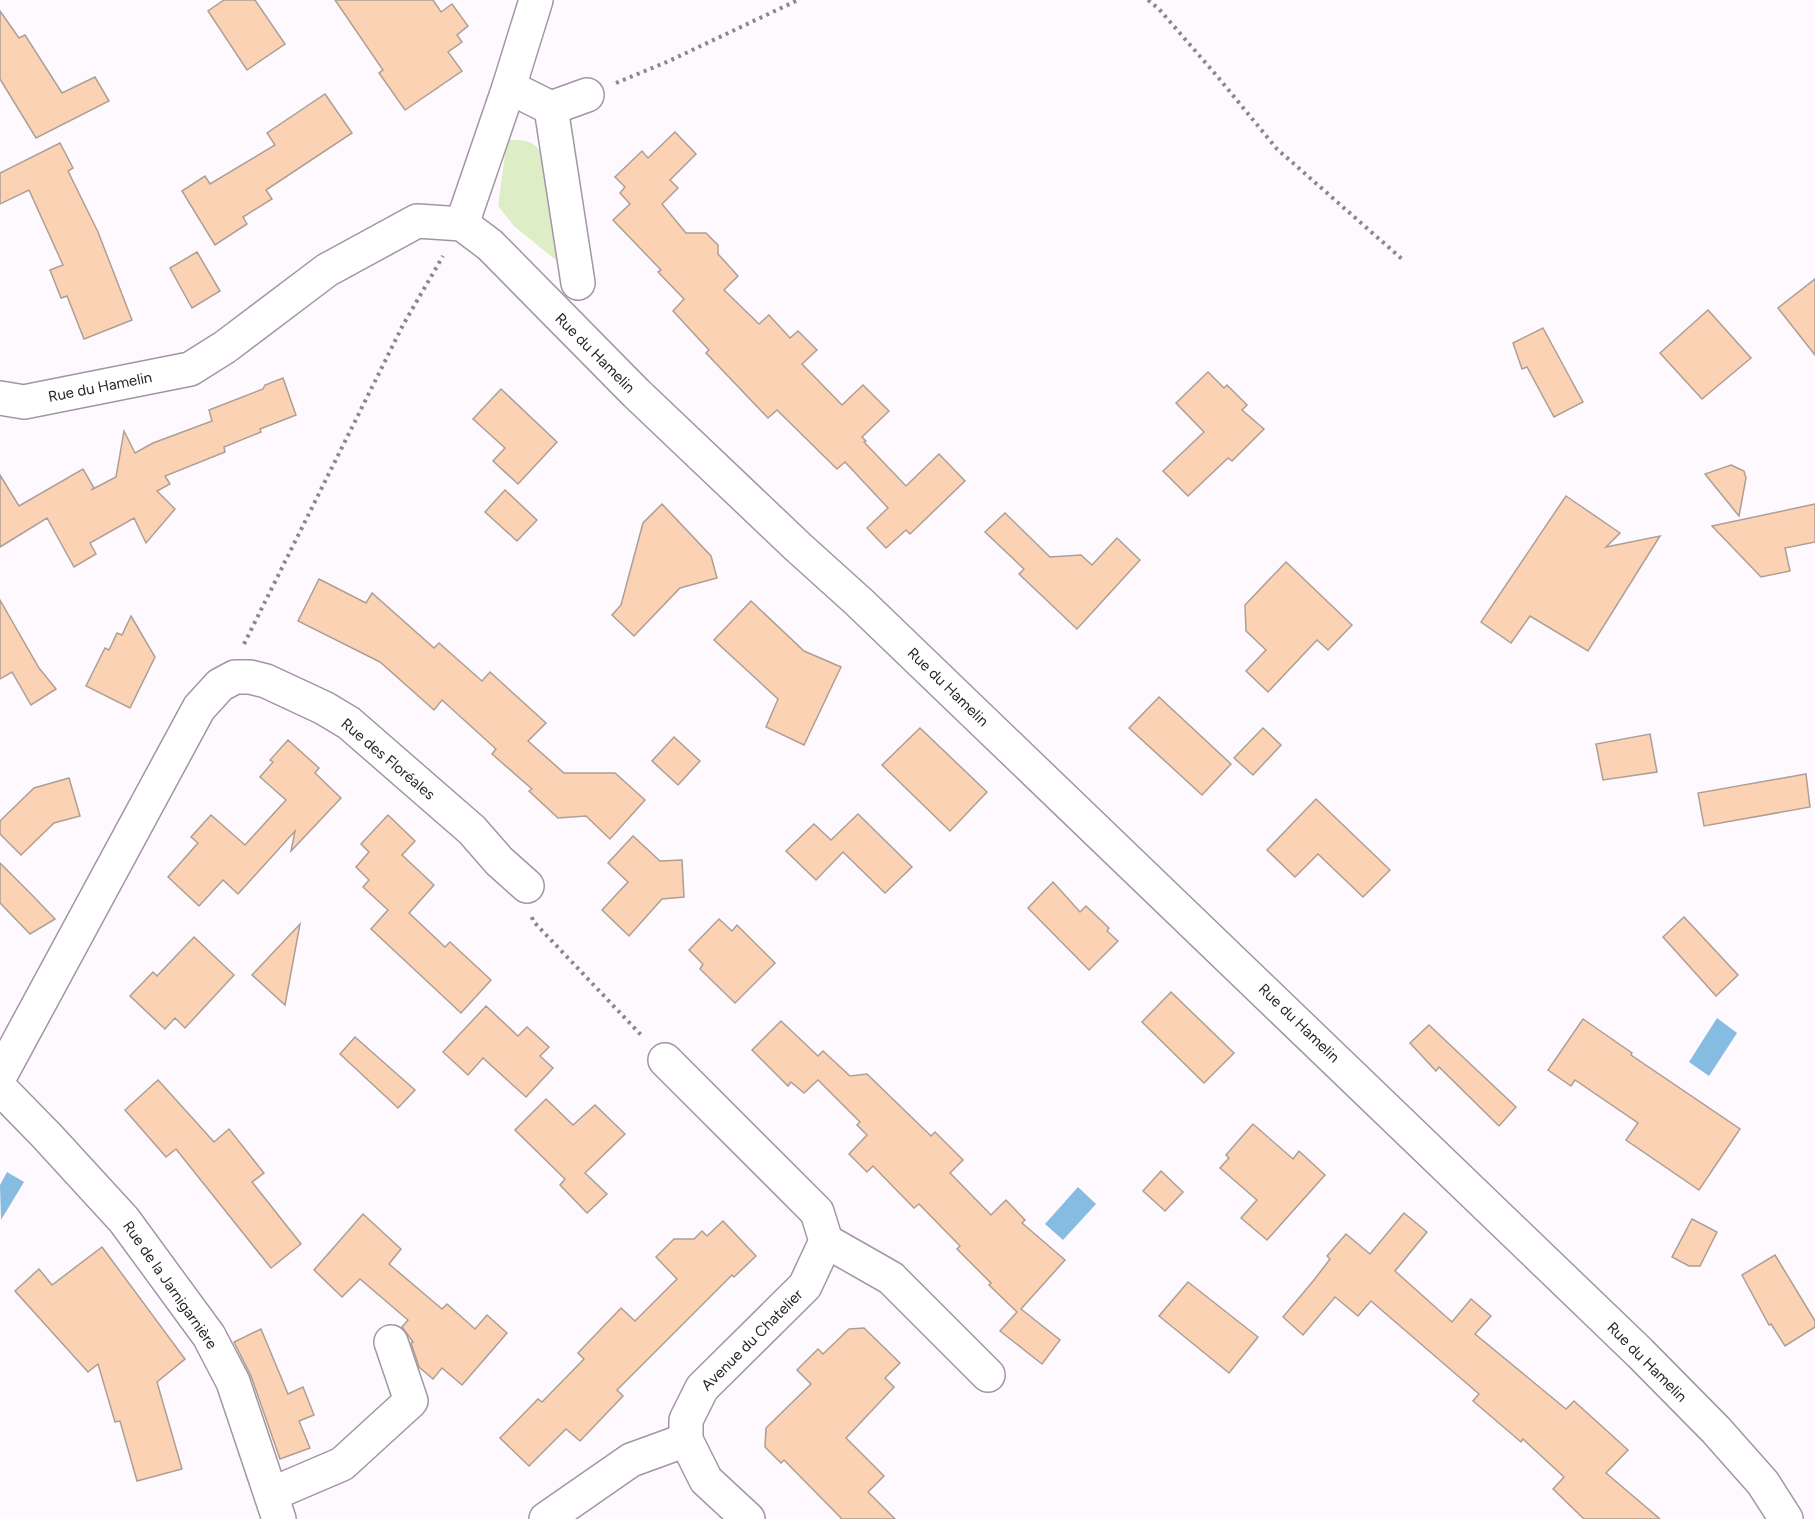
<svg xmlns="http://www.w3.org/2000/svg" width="1815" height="1519" font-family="Figtree,sans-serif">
	<rect width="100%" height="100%" fill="#fef9ff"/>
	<path fill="#ddeec6" d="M507,140C522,140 532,139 541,152L563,266L514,226L498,206Z"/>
	<g fill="#87bce2">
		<path d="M1717,1018L1737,1033L1709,1076L1689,1062Z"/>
		<path d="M7,1172L24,1182L1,1220L0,1185Z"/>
		<path d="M1078,1187L1096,1204L1063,1240L1045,1224Z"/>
	</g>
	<g fill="#fcd2b4" stroke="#ae9f94" stroke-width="1.5">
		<path d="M224,0H255L285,44L247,70L208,11Z"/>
		<path d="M335,0H433L441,12L452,4L468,26L457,35L462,42L448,52L462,71L405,110L379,73L383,70Z"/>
		<path d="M0,11L19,38L25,35L62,93L95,77L109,101L36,138L0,79Z"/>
		<path d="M325,94L352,133L266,190L272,199L243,217L247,224L215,245L182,191L205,176L210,184L275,145L267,133Z"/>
		<path d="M675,132L696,154L670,180L678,188L662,204L686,233H706L718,245V254L738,276L724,290L759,324L769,315L790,338L798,331L817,350L802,364L842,405L863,385L889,411L862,437L866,441L864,442L906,486L939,454L965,481L910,534L906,530L886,548L867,528L888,508L845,462L837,469L777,410L768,418L706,353L709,350L673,311L684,299L658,272L661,270L613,220L630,204L620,193L625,187L615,177L642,151L648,158Z"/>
		<path d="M60,143L73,168L68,171L98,232L132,320L84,339L67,296L61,298L50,270L63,265L29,190L0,204V173Z"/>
		<path d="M197,252L220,291L192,308L170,268Z"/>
		<path d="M1815,279V355L1778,308Z"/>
		<path d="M1708,310L1751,358L1702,399L1660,353Z"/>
		<path d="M1543,328L1583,402L1554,417L1527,367L1522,369L1513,343Z"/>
		<path d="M1208,372L1224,388L1227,385L1247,405L1242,410L1264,429L1232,461L1228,458L1188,496L1163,471L1204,432L1176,403Z"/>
		<path d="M283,378L296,415L260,429L261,432L224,447L225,452L165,476L170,484L157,491L175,509L146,543L134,518L90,543L96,554L74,567L47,518L0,547V475L19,506L83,469L94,488L91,490L116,477L124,431L135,453L153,443L212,421L209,410L263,389L265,385Z"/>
		<path d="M501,389L557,442L518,484L493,461L505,448L473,419Z"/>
		<path d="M1731,465L1744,471L1746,478L1739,516L1705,474Z"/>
		<path d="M505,490L537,520L517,541L485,512Z"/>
		<path d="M1566,496L1620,533L1606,547L1660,536L1588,651L1530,616L1511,643L1481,622Z"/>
		<path d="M662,504L711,556L717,578L680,588L634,636L612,615L621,605L643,523Z"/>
		<path d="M1815,504V542L1785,548L1790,571L1761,577L1712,526Z"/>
		<path d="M1005,513L1050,557L1081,555L1092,565L1117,538L1140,560L1077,629L1019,574L1024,569L985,532Z"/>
		<path d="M1286,562L1352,625L1328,650L1317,640L1268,692L1246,671L1266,650L1246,631L1245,605Z"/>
		<path d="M319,579L366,603L372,593L434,648L439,643L482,681L490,672L546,723L528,741L564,773H615L645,800L610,839L586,816L558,818L529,791L532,789L492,754L496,749L442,700L434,710L380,662L298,621Z"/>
		<path d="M0,600L39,668L56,689L31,705L12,672L0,679Z"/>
		<path d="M751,601L804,651L841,667L804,745L766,727L778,699L714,640Z"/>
		<path d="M131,616L155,657L130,708L86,686L105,648L109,650L117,633L122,635Z"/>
		<path d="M1159,697L1231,764L1202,795L1129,728Z"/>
		<path d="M920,728L987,792L950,831L882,765Z"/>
		<path d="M1263,728L1281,745L1253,775L1234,758Z"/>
		<path d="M1650,734L1657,772L1603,780L1596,744Z"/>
		<path d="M674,737L700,761L678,785L652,761Z"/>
		<path d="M288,740L319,768L315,773L341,798L291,851L295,831L238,894L223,880L199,906L168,877L198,843L191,837L211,815L245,845L286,800L260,777L273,762L270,760Z"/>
		<path d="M1806,774L1810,807L1704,826L1698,793Z"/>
		<path d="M69,778L80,816L54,823L21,855L0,834V821L34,788Z"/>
		<path d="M1316,799L1390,870L1363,897L1318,854L1295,877L1267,850Z"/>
		<path d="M858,814L912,867L885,893L843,852L816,880L786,851L814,824L831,840Z"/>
		<path d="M388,815L415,841L402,855L434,885L409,913L445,947L450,942L491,980L461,1013L371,929L388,910L363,887L369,880L356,867L369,852L361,844Z"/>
		<path d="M633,836L660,861L682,860L684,897L662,899L629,936L602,910L628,882L608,863Z"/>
		<path d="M0,863L33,896L55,919L30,934L0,903Z"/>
		<path d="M1053,882L1080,912L1086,906L1109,928L1107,931L1118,941L1089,970L1028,908Z"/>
		<path d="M1684,917L1738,975L1716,996L1663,937Z"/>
		<path d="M719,919L732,931L737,925L775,963L735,1003L700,969L703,964L689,950Z"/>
		<path d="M300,924L285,1005L252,975Z"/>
		<path d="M194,937L234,975L185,1028L175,1018L165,1029L130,996L153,972L157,976Z"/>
		<path d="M1171,992L1234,1053L1204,1083L1142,1022Z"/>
		<path d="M486,1006L518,1036L527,1027L549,1047L540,1056L553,1068L526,1097L483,1058L468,1075L443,1052Z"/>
		<path d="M1583,1019L1632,1053L1631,1055L1740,1129L1699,1190L1626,1140L1638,1123L1575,1080L1571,1086L1548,1070Z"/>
		<path d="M781,1021L818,1056L823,1051L850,1076L867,1074L931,1136L935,1132L963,1160L950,1173L991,1215L1006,1200L1025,1220L1022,1223L1065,1260L1021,1309L1060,1340L1042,1364L1000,1331L1017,1312L989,1285L991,1283L957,1249L960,1246L919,1204L914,1208L873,1166L867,1172L849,1154L867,1135L857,1125L860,1122L818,1080L804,1093L791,1082L788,1086L752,1050Z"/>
		<path d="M1429,1025L1516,1107L1499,1126L1439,1067L1436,1071L1410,1043Z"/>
		<path d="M355,1037L415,1090L398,1108L340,1054Z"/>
		<path d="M158,1080L214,1142L229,1129L264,1173L252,1182L301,1244L271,1268L176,1149L166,1157L125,1110Z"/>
		<path d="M546,1099L573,1125L595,1105L625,1134L585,1173L607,1194L587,1213L560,1185L565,1179L515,1130Z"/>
		<path d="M1253,1124L1293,1159L1299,1151L1325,1175L1267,1240L1241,1218L1257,1200L1220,1168L1229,1158L1226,1155Z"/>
		<path d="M1161,1171L1183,1192L1165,1211L1143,1191Z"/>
		<path d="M1404,1213L1427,1232L1395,1271L1452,1322L1471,1299L1491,1316L1475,1334L1566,1409L1574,1401L1628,1450L1606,1473L1660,1519H1584L1553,1489L1564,1477L1523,1439L1521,1442L1473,1401L1479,1394L1371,1301L1358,1316L1335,1297L1303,1335L1283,1317L1314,1280L1330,1259L1327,1256L1346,1234L1370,1254Z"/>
		<path d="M363,1214L401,1249L389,1264L442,1309L447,1304L475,1329L487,1315L507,1333L462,1385L442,1368L433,1379L419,1367L411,1343L413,1342L402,1327L408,1320L360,1279L342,1297L314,1270Z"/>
		<path d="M1692,1219L1717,1232L1700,1266H1689L1672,1257Z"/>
		<path d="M723,1221L756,1256L734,1277L732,1275L617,1390L623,1396L580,1441L566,1429L529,1466L500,1438L538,1399L542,1402L584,1359L578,1353L621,1308L635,1321L677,1279L656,1257L674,1239H694L702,1231L707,1236Z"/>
		<path d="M102,1247L185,1359L157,1382L182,1469L137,1481L120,1421L115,1422L98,1364L88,1372L15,1291L39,1269L52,1285Z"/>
		<path d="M1775,1255L1815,1321V1327L1785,1346L1771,1324L1769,1325L1742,1275Z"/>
		<path d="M1188,1282L1258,1337L1229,1373L1159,1316Z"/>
		<path d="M864,1328L900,1363L885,1378L894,1387L846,1438L884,1476L868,1492L895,1519H842L784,1460L781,1463L765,1447L766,1428L811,1384L797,1370L818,1349L823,1354L849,1329Z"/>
		<path d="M261,1329L288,1394L303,1387L314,1415L299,1421L310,1448L280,1459L251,1376L234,1342Z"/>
	</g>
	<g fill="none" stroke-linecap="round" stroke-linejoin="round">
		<g stroke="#a196a3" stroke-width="36">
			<g id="minor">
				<path d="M509,87L551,108L578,283"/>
				<path d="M551,108L587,95"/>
				<path d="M462,224L509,87L536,0"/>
				<path d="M0,398L24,402L190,369L225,347L327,270L417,221L462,224L490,245L636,393L798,547L859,602L1640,1353L1716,1430L1763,1483L1786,1519"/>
				<path d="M665,1060L817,1212L826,1241L805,1286L702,1388L686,1420V1440L706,1480L748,1519"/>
				<path d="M0,1076L199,708L220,685L235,677H250L266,681L324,708L349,723L472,830L499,861L527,886"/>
				<path d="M0,1088L46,1135L124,1220L209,1336L233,1382L279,1519"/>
				<path d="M826,1241L891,1278L988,1375"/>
				<path d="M272,1494L342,1464L411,1401L391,1342"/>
				<path d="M546,1519L631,1460L686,1440"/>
			</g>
		</g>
		<g stroke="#8c878d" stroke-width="4" stroke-dasharray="3 4.5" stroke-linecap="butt">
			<path d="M1148,0L1159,9L1217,76L1277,149L1402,259"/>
			<path d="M616,83L669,61L798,0"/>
			<path d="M244,644L403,325L443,256"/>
			<path d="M532,917L533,921L643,1037"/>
		</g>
		<use href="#minor" stroke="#fff" stroke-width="33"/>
	</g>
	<g text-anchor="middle" stroke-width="4.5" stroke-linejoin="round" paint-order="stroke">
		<g font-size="15" fill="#29242a" stroke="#fff">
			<text transform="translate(595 353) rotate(45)" y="5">Rue du Hamelin</text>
			<text transform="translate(100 387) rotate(-11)" y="5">Rue du Hamelin</text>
			<text transform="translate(948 687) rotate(44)" y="5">Rue du Hamelin</text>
			<text transform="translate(388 759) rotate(40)" y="5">Rue des Floréales</text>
			<text transform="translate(1299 1023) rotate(44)" y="5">Rue du Hamelin</text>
			<text transform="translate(170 1285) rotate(55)" y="5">Rue de la Jarnigarnière</text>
			<text transform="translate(752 1340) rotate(-45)" y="5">Avenue du Chatelier</text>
			<text transform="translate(1647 1362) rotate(45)" y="5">Rue du Hamelin</text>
		</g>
	</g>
</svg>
